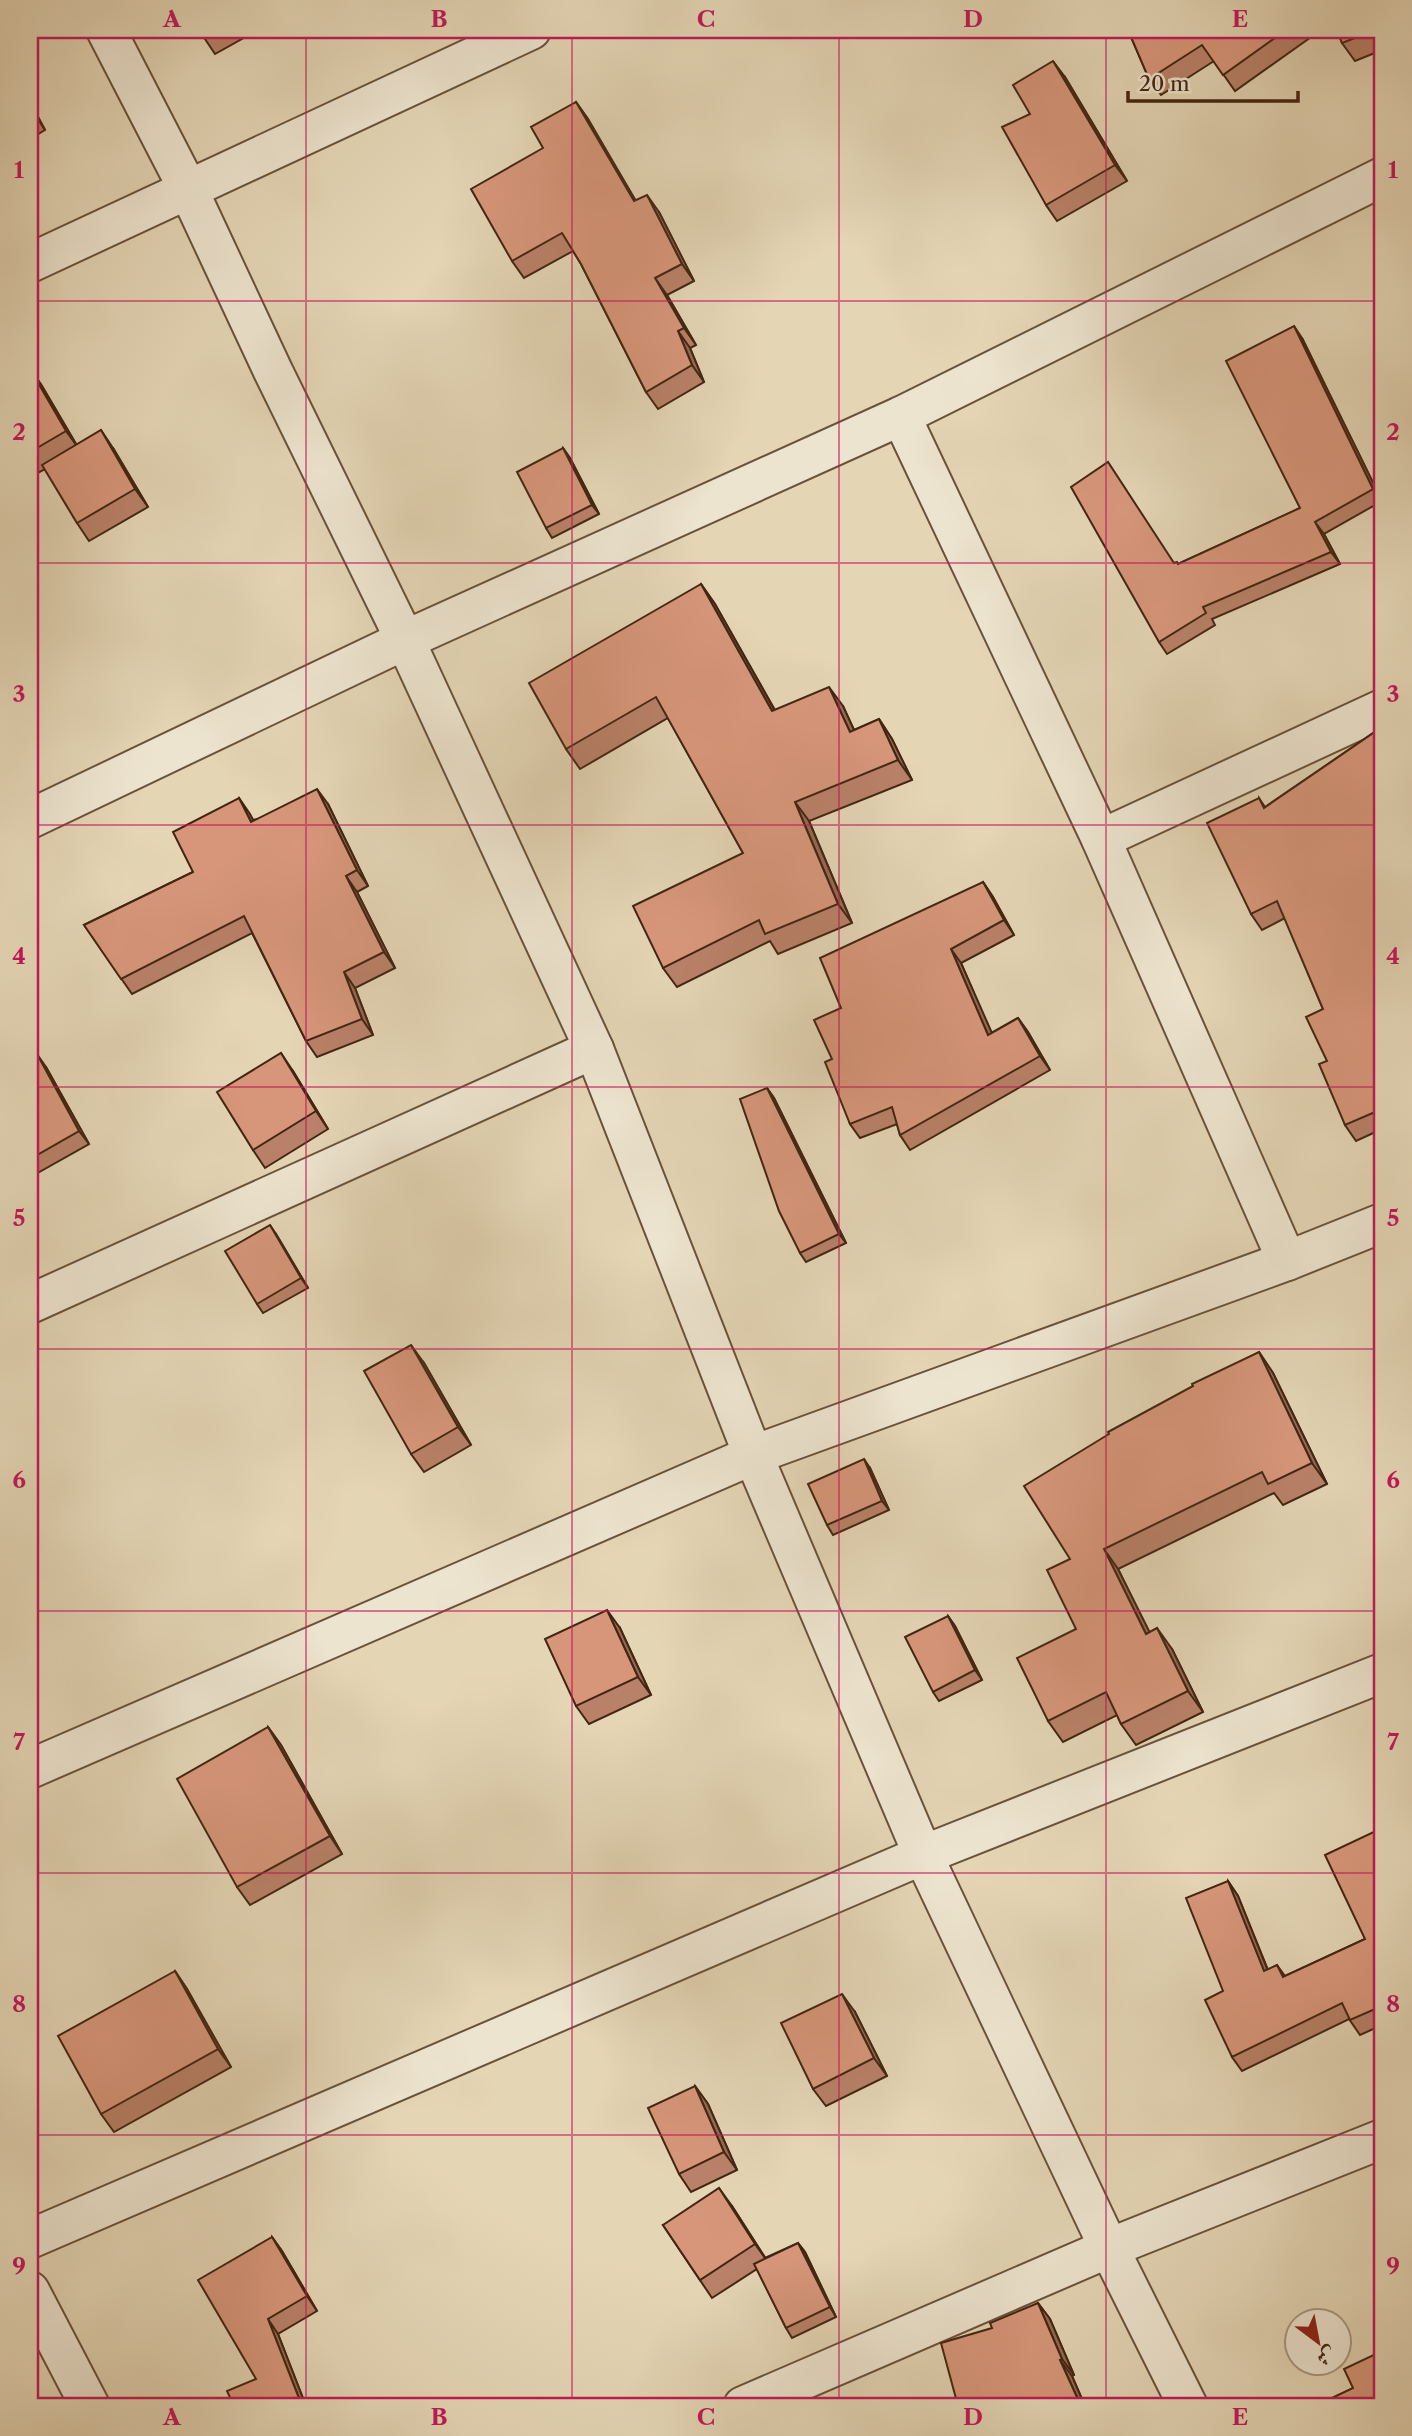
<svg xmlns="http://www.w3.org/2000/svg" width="1412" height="2436" font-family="'Libre Caslon Text',Amiri,serif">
	<rect width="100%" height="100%" fill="#e4d5b5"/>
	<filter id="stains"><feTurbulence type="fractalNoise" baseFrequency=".00286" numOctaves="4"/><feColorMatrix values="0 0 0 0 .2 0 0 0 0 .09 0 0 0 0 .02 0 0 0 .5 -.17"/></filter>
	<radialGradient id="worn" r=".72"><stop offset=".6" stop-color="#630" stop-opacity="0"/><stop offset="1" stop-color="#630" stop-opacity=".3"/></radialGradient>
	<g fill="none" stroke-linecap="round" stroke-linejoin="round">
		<g stroke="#6a523a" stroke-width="42">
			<g id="minor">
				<path d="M106,30L188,189L273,371L405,640L594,1049L753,1455L923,1855L1109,2248L1188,2406"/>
				<path d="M30,263L531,30"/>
				<path d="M901,416L1101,839L1287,1261"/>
				<path d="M30,819L405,640L901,416L1382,177"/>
				<path d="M1101,839L1382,709"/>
				<path d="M30,1304L594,1049"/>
				<path d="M30,1769L753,1455L1287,1261L1382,1223"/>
				<path d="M30,2239L923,1855L1382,1673"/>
				<path d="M30,2291L90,2406"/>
				<path d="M743,2406L1109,2248L1382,2139"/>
			</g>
		</g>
		<use href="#minor" stroke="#ede4cf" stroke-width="38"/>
	</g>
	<g fill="#b98169" stroke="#422611" stroke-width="2">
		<path d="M199,30H258L215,54Z"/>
		<path d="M1128,30H1321L1235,91L1214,61L1161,95L1149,79Z"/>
		<path d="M1337,30H1382V50L1355,61L1342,43Z"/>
		<path d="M1065,77L1127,181L1057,221L1046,205L1030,114Z"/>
		<path d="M30,102L45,130L30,139Z"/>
		<path d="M576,102L588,119L635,201L659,212L694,281L667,295L696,345L690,348L704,382L658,409L646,392L581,264L573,251L524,278L512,261L543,148Z"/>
		<path d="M1302,338L1382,501L1324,534L1340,564L1212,619L1215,625L1167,654L1159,642L1174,563L1178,564L1300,508Z"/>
		<path d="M30,368L42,386L76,444L113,448L148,507L89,541L77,523L45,469L30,477Z"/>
		<path d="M563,448L570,458L599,514L552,538L546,528Z"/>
		<path d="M701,584L715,604L775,710L843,706L854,730L879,719L892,739L912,780L809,821L852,923L778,954L770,941L677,987L663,968L743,853L668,718L580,769L566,749Z"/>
		<path d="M1382,727V1129L1356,1141L1345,1125L1327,1061L1323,1009L1285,918L1262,930L1251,914L1259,798L1265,807Z"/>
		<path d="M239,798L253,820L328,804L368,886L357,892L395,968L355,988L373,1035L317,1057L306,1041L252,933L132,994L84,925L193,872Z"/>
		<path d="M983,882L993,897L1014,935L961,963L991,1033L1018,1018L1028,1032L1050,1070L910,1150L900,1135L897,1124L860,1138L850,1124L832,1059L841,1008Z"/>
		<path d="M30,1058L46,1067L89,1144L34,1175L30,1170Z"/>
		<path d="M293,1071L328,1129L265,1168L253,1150Z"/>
		<path d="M767,1088L774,1098L846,1243L806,1262L800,1253Z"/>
		<path d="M276,1234L308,1288L263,1313L257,1304Z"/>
		<path d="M1259,1352L1273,1373L1327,1484L1283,1505L1274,1493L1118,1569L1149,1632L1172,1649L1203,1712L1136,1745L1121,1724L1117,1715L1063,1742L1048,1721L1076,1629L1070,1559L1109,1434Z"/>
		<path d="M424,1363L471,1445L424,1472L411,1454Z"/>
		<path d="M870,1468L889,1510L833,1535L827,1525Z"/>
		<path d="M948,1616L955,1626L982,1680L939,1701L933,1692Z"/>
		<path d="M620,1628L651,1695L589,1724L576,1706Z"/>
		<path d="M268,1727L281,1745L342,1854L250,1905L237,1887Z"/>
		<path d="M1382,1828V2025L1360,2035L1349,2019L1242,2071L1232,2057L1223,1991L1228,1881L1238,1896L1268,1970L1277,1965L1285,1976L1365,1939Z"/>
		<path d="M175,1971L187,1989L231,2067L114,2132L101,2114Z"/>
		<path d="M855,2012L887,2076L826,2106L813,2089Z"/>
		<path d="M695,2086L708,2104L737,2170L691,2192L679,2174Z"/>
		<path d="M732,2206L765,2258L798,2243L805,2252L836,2317L792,2338L786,2328L757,2269L712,2298L663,2225Z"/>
		<path d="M272,2237L282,2251L317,2311L278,2334L306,2406L256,2379Z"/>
		<path d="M1038,2303L1050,2319L1074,2375L1072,2376L1085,2406H958L992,2328Z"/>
	</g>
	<g fill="#966955" stroke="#422611" stroke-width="2">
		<path d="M1053,61L1065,77L1127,181L1115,165Z"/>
		<path d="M30,102L45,130L30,107Z"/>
		<path d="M576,102L588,119L646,218L634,201Z"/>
		<path d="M647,195L659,212L694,281L682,264Z"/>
		<path d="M655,278L667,295L696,345L684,328Z"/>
		<path d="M1294,326L1302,338L1382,501L1373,489Z"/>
		<path d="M678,331L690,348L704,382L692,365Z"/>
		<path d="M30,368L42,386L79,449L66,431Z"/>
		<path d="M101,430L113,448L148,507L135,489Z"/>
		<path d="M563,448L570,458L599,514L592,505Z"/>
		<path d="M1315,522L1324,534L1340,564L1331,552Z"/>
		<path d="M701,584L715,604L786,731L772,711Z"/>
		<path d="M829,687L843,706L864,752L850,732Z"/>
		<path d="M879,719L892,739L912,780L898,760Z"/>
		<path d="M317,789L328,804L368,886L357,870Z"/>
		<path d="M239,798L250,814L262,837L251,822Z"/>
		<path d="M795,802L809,821L852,923L838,904Z"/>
		<path d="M346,876L357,892L395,968L384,952Z"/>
		<path d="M983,882L993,897L1014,935L1004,920Z"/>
		<path d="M951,949L961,963L999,1049L988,1035Z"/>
		<path d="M344,972L355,988L373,1035L362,1019Z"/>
		<path d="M1018,1018L1028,1032L1050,1070L1040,1056Z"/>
		<path d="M281,1053L293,1071L328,1129L316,1111Z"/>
		<path d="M37,1054L46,1067L89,1144L79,1131Z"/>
		<path d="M767,1088L774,1098L846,1243L839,1234Z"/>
		<path d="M270,1225L276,1234L308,1288L301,1278Z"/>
		<path d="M411,1345L424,1363L471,1445L458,1427Z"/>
		<path d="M1259,1352L1273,1373L1327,1484L1312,1463Z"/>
		<path d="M864,1459L870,1468L889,1510L882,1501Z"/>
		<path d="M1104,1549L1118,1569L1161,1655L1146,1634Z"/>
		<path d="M607,1610L620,1628L651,1695L638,1677Z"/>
		<path d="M948,1616L955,1626L982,1680L975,1670Z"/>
		<path d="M1157,1628L1172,1649L1203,1712L1188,1691Z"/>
		<path d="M268,1727L281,1745L342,1854L330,1836Z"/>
		<path d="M1228,1881L1238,1896L1274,1986L1264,1971Z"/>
		<path d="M175,1971L187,1989L231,2067L218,2049Z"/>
		<path d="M842,1994L855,2012L887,2076L874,2058Z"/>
		<path d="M695,2086L708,2104L737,2170L724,2152Z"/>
		<path d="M719,2188L732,2206L768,2262L755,2244Z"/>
		<path d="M272,2237L282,2251L317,2311L307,2296Z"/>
		<path d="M798,2243L805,2252L836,2317L830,2307Z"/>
		<path d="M1038,2303L1050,2319L1074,2375L1062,2359Z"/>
		<path d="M268,2319L278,2334L306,2406H302Z"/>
		<path d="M1060,2360L1072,2376L1085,2406H1081Z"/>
	</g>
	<g fill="#d7967a" stroke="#422611" stroke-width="2">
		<path d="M199,30H215L203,37Z"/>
		<path d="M1128,30H1286L1223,75L1202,45L1149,79Z"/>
		<path d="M1337,30H1376L1342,43Z"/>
		<path d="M1053,61L1115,165L1046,205L1002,127L1030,114L1013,85Z"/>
		<path d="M576,102L634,201L647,195L682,264L655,278L684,328L678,331L692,365L646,392L581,264L562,233L512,261L471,189L543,148L531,127Z"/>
		<path d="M30,107L34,114L30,116Z"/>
		<path d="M1294,326L1373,489L1315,522L1331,552L1203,607L1206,613L1159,642L1071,487L1108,462L1174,563L1177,562L1178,564L1300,508L1226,361Z"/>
		<path d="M30,369L66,431L30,452Z"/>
		<path d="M101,430L135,489L77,523L42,465Z"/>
		<path d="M563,448L592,505L546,528L517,472Z"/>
		<path d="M701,584L772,711L829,687L850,732L879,719L898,760L795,802L838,904L765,934L759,920L663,968L633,906L743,853L656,697L566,749L529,683Z"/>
		<path d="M1382,727V1109L1345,1125L1319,1064L1327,1061L1306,1017L1323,1009L1277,901L1251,914L1207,823L1259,798L1264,808Z"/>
		<path d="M317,789L357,870L346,876L384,952L344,972L362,1019L306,1041L244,916L121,979L84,925L193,872L173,832L239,798L251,822Z"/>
		<path d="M983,882L1004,920L951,949L988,1035L1018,1018L1040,1056L900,1135L892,1107L850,1124L825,1062L832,1059L814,1020L841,1008L820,958Z"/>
		<path d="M281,1053L316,1111L253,1150L217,1092Z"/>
		<path d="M37,1054L79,1131L30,1159V1058Z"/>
		<path d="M767,1088L839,1234L800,1253L779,1211L740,1099Z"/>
		<path d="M270,1225L301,1278L257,1304L225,1251Z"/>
		<path d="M411,1345L458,1427L411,1454L364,1371Z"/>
		<path d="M1259,1352L1312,1463L1268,1484L1262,1472L1104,1549L1146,1634L1157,1628L1188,1691L1121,1724L1106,1692L1048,1721L1017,1658L1076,1629L1047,1570L1070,1559L1024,1486L1109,1434L1108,1432L1193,1386L1192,1384Z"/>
		<path d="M864,1459L882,1501L827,1525L808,1484Z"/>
		<path d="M607,1610L638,1677L576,1706L545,1639Z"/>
		<path d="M948,1616L975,1670L933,1692L905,1637Z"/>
		<path d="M268,1727L330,1836L237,1887L177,1779Z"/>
		<path d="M1382,1828V2006L1350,2020L1342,2003L1232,2057L1205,2000L1223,1991L1186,1898L1228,1881L1264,1971L1277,1965L1283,1977L1365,1939L1325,1855Z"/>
		<path d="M175,1971L218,2049L101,2114L58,2036Z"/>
		<path d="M842,1994L874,2058L813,2089L781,2023Z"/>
		<path d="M695,2086L724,2152L679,2174L648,2108Z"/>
		<path d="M719,2188L755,2244L700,2280L663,2225Z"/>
		<path d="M272,2237L307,2296L268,2319L302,2406H234L227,2391L256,2379L198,2280Z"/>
		<path d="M798,2243L830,2307L786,2328L754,2264Z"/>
		<path d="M1038,2303L1062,2359L1060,2360L1081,2406H958L941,2343L992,2328L990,2323Z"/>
		<path d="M1382,2351V2406H1315L1353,2388L1344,2369Z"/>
	</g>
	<path fill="none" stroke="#c2185b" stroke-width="2" stroke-opacity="0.55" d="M306,30V2406M572,30V2406M839,30V2406M1106,30V2406M30,301H1382M30,563H1382M30,825H1382M30,1087H1382M30,1349H1382M30,1611H1382M30,1873H1382M30,2135H1382"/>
	<rect width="1412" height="2436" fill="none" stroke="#e4d5b5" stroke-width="77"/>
	<g transform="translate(1318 2342) rotate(148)"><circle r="33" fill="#ede4cf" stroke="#a99883" stroke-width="2"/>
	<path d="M0-5L12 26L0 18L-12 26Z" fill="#8f2418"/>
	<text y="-10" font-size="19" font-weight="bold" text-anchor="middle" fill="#422611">ش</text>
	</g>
	<path d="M1128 91v10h170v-10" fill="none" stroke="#422611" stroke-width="3.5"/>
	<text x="1139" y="91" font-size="21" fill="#422611" stroke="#ede4cf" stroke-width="5" paint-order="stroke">20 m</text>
	<rect x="38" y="38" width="1336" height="2360" fill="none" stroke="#c2185b" stroke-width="2.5"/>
	<g font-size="23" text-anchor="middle" font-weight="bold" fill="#c2185b">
		<text x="172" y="27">A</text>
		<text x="439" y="27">B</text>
		<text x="706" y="27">C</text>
		<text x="973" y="27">D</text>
		<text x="1240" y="27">E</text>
		<text x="19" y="178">1</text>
		<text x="1393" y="178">1</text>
		<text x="19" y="440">2</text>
		<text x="1393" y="440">2</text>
		<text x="19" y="702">3</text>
		<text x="1393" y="702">3</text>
		<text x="19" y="964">4</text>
		<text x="1393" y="964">4</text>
		<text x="19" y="1226">5</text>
		<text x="1393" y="1226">5</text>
		<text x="19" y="1488">6</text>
		<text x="1393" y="1488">6</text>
		<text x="19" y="1750">7</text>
		<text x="1393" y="1750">7</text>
		<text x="19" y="2012">8</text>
		<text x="1393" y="2012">8</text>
		<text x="19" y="2274">9</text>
		<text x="1393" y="2274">9</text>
		<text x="172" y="2425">A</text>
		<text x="439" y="2425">B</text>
		<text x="706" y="2425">C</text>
		<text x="973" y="2425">D</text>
		<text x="1240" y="2425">E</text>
	</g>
	<rect width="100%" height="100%" filter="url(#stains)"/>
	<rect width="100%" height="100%" fill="url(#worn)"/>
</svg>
